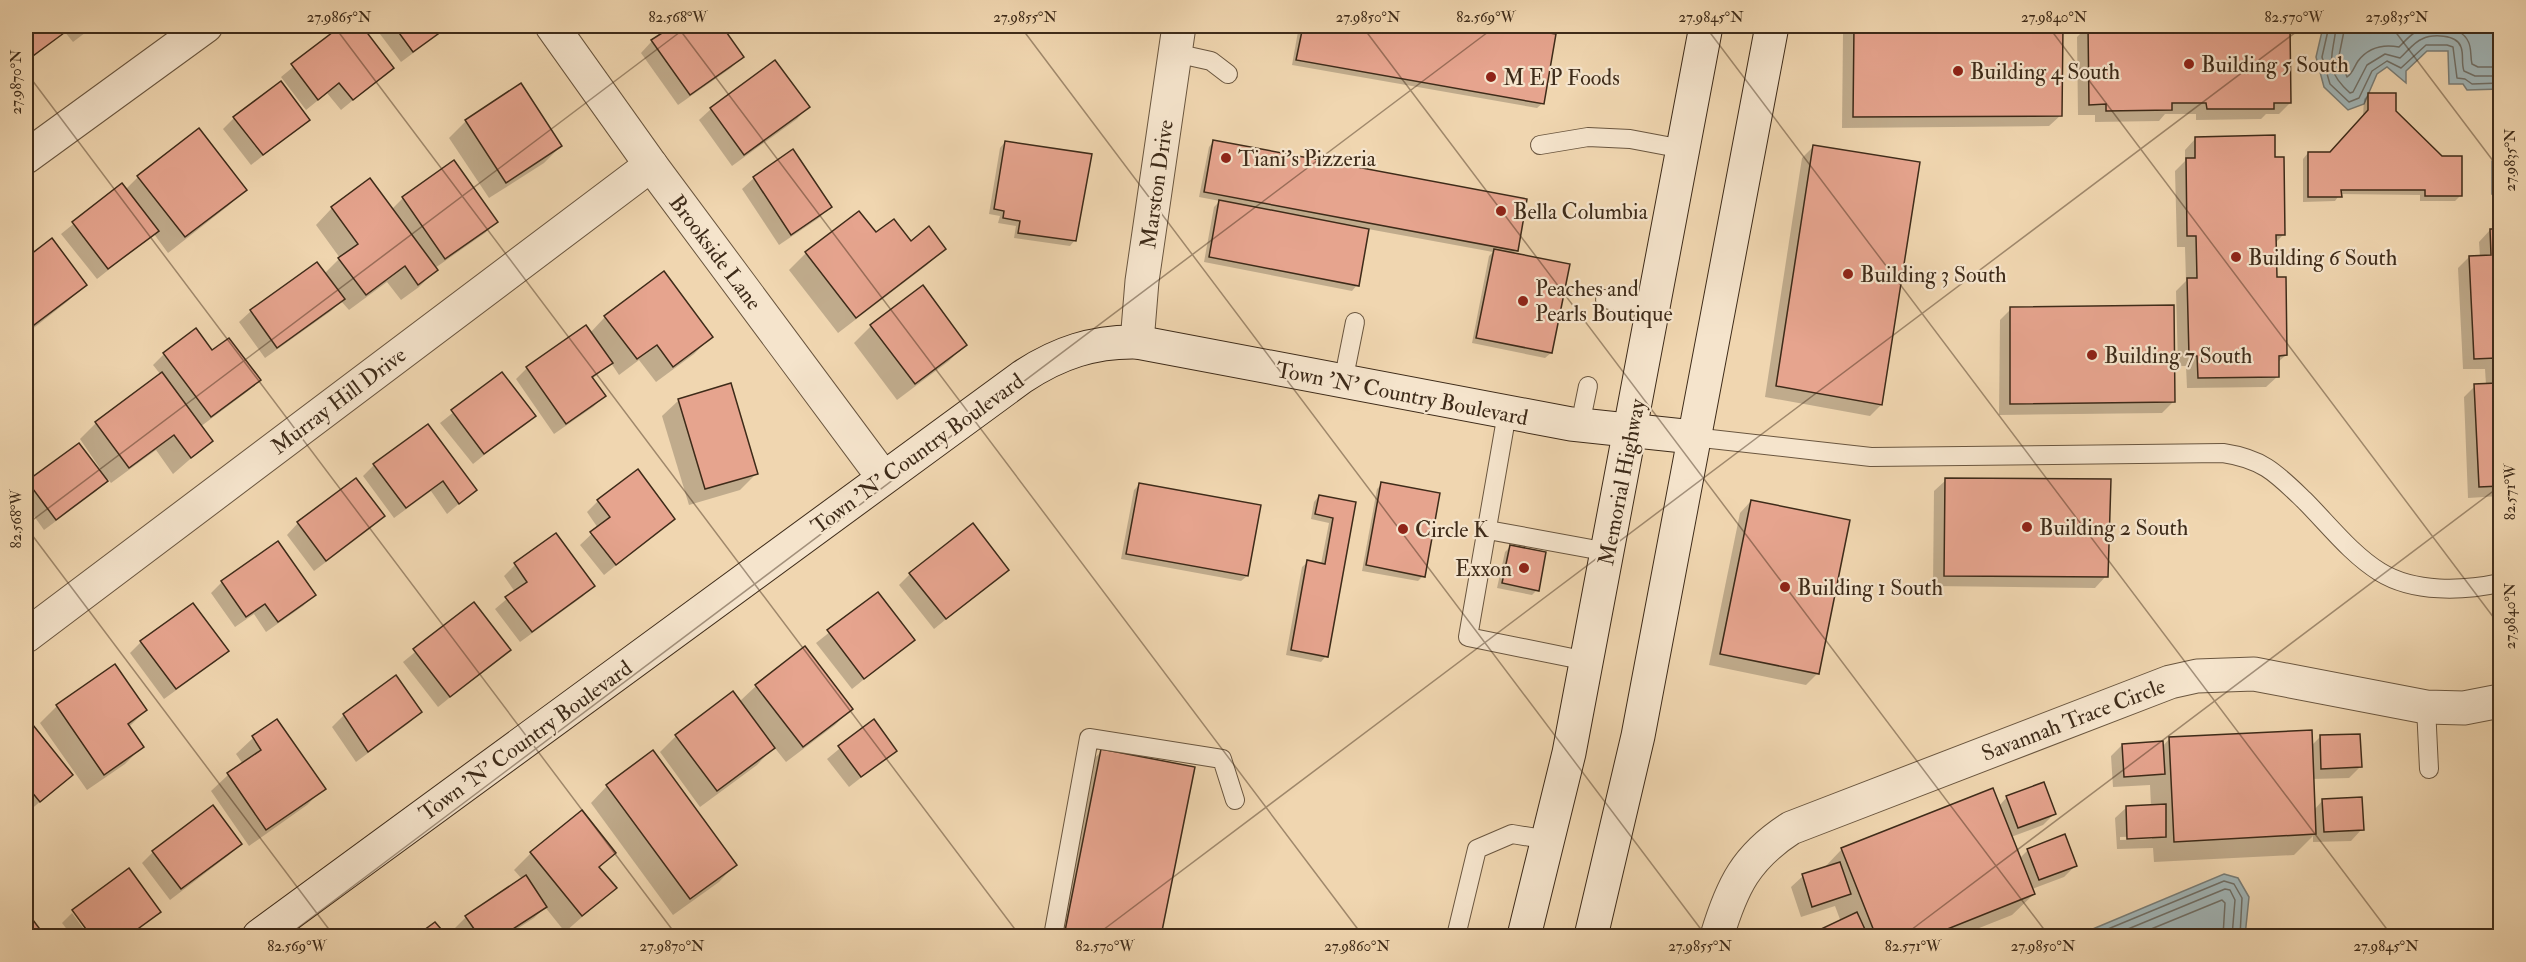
<svg xmlns="http://www.w3.org/2000/svg" width="2526" height="962" font-family="'IM FELL Double Pica',serif">
	<rect width="100%" height="100%" fill="#f0d6b0"/>
	<filter id="stains"><feTurbulence type="fractalNoise" baseFrequency=".00333" numOctaves="4"/><feColorMatrix values="0 0 0 0 .2 0 0 0 0 .09 0 0 0 0 .02 0 0 0 .5 -.17"/></filter>
	<radialGradient id="worn" r=".72"><stop offset=".6" stop-color="#630" stop-opacity="0"/><stop offset="1" stop-color="#630" stop-opacity=".3"/></radialGradient>
	<g fill="#a1b6b8" stroke="#797e78" stroke-width="1.5">
		<path d="M2326,26H2500V89L2467,90L2463,84H2449L2448,51H2427L2406,71V83L2387,67L2377,74L2364,104L2348,110L2324,87L2316,57L2323,27Z"/>
		<path d="M2499,135H2500V200L2492,194V161L2500,155Z"/>
		<path d="M2224,874L2238,878L2249,897L2245,936H2076Z"/>
	</g>
	<g fill="#0003" fill-rule="evenodd">
		<path d="M26,26H56L62,33L26,63Z"/>
		<path d="M60,26H94L73,42Z"/>
		<path d="M343,26H361L392,68L341,110L327,93L306,110L281,77Z"/>
		<path d="M374,26H450L401,62Z"/>
		<path d="M675,26H721L742,57L731,68L678,105L641,53L652,41Z"/>
		<path d="M1299,26H1495L1555,35L1543,103L1537,108L1292,65Z"/>
		<path d="M1851,26H2061V115L2049,126L1842,128L1843,34Z"/>
		<path d="M2088,26H2288L2290,103L2279,114H2266L2261,119L2196,120V114H2165L2159,121L2095,122V115H2078L2077,37Z"/>
		<path d="M2369,94L2395,111L2461,195L2455,201H2420V195L2340,194L2335,201L2303,202V159L2308,153L2331,154L2363,117L2364,99Z"/>
		<path d="M808,107L797,119L732,166L699,120L711,109Z"/>
		<path d="M234,118L308,120L251,165L223,129Z"/>
		<path d="M466,121L561,146L544,163L489,198L449,138Z"/>
		<path d="M2196,138L2274,158L2284,234L2275,243L2276,279L2286,355L2277,363L2278,376L2266,387L2187,388L2186,366H2178L2176,291L2186,281L2185,247H2177L2175,171L2185,161V150Z"/>
		<path d="M1214,141L1516,250L1512,254L1568,265L1551,353L1545,358L1472,343L1489,256L1493,252L1368,229L1357,285L1352,291L1204,262L1214,207L1220,201L1199,197L1209,147Z"/>
		<path d="M1005,142L1075,240L1070,246L1014,238L1016,226L998,223L1000,216L989,214L1000,148Z"/>
		<path d="M1814,146L1881,405L1870,416L1765,397L1802,158Z"/>
		<path d="M454,162L496,222L485,233L435,268L436,270L419,287L401,300L387,282L349,310L341,301L331,311L265,358L239,322L251,311L317,264L324,274L340,258L316,225L332,208L391,210L403,198Z"/>
		<path d="M138,177L245,190L228,206L168,253L154,234L97,279L61,234L122,185L125,190Z"/>
		<path d="M754,178L830,207L819,218L779,245L742,189Z"/>
		<path d="M858,213L875,234L944,249L927,265L838,333L789,270L806,253Z"/>
		<path d="M2490,230H2500V496L2468,498L2464,397L2475,386L2486,385L2485,369H2463L2458,268L2469,257H2480L2479,242Z"/>
		<path d="M51,240L85,285L68,301L26,334V260Z"/>
		<path d="M2011,309L2173,402L2162,413L1999,415L2000,320Z"/>
		<path d="M605,317L711,337L694,354L656,382L639,360L619,375L611,363L592,379L604,396L593,407L554,434L516,379L527,368L585,327L590,333Z"/>
		<path d="M871,326L965,345L949,361L897,400L854,343Z"/>
		<path d="M212,352L259,380L248,391L200,427L211,441L173,474L156,450L111,483L108,479L95,492L44,530L26,505V485L28,482L99,471L101,470L80,439L96,423L161,375L153,365L164,354Z"/>
		<path d="M502,374L534,415L473,464L440,423Z"/>
		<path d="M679,400L757,473L740,490L689,505L662,416Z"/>
		<path d="M428,426L475,490L447,514L431,491L394,518L363,476L374,465Z"/>
		<path d="M1946,480L2106,576L2095,588L1933,586L1934,491Z"/>
		<path d="M1140,484L1247,576L1241,581L1121,559L1134,490Z"/>
		<path d="M1382,484L1423,576L1418,581L1362,571L1377,489Z"/>
		<path d="M1319,496L1355,503L1326,656L1321,662L1286,655L1302,567L1308,562L1321,564L1329,523L1311,519L1314,502Z"/>
		<path d="M598,501L673,519L604,575L580,545L598,528L587,512Z"/>
		<path d="M1751,501L1818,673L1806,685L1709,665L1740,513Z"/>
		<path d="M383,516L371,528L314,571L287,535L298,523Z"/>
		<path d="M555,535L594,586L582,597L520,642L495,609L515,592L504,576L515,565Z"/>
		<path d="M1510,547L1537,590L1532,595L1497,588L1505,552Z"/>
		<path d="M1007,570L934,629L899,585L910,574Z"/>
		<path d="M222,582L314,595L303,606L266,632L254,614L235,627L211,593Z"/>
		<path d="M878,594L913,640L852,689L816,643Z"/>
		<path d="M474,604L509,650L438,707L403,662Z"/>
		<path d="M141,642L227,650L215,662L164,699L130,653Z"/>
		<path d="M114,667L146,710L128,728L142,747L125,764L87,790L40,723L57,706Z"/>
		<path d="M396,677L420,712L409,723L356,762L332,727L343,716Z"/>
		<path d="M756,686L851,709L835,725L786,762L774,747L757,765L700,807L660,752L676,736L739,702Z"/>
		<path d="M277,721L324,788L307,805L249,846L211,791L228,775L243,764L236,754L253,738Z"/>
		<path d="M873,721L895,751L849,787L827,759Z"/>
		<path d="M28,722L71,775L28,812L26,810V725Z"/>
		<path d="M2320,737L2360,767L2349,778L2312,779L2314,810L2323,800L2362,829L2351,841L2313,842V836L2294,855L2154,862L2153,848L2117,849L2115,818L2127,807L2151,806L2150,785L2113,787L2111,756L2122,745L2162,747L2170,738L2311,746ZM2152,836V839L2120,840V837Z"/>
		<path d="M1102,751L1193,768L1159,936H1048L1080,772Z"/>
		<path d="M607,786L735,865L719,882L673,915L591,803Z"/>
		<path d="M2007,797L2055,813L2043,825L2011,837L2020,858L2028,850L2075,866L2064,877L2032,889L2034,894L2012,915L1959,936H1816L1822,931L1841,922L1835,906L1801,917L1791,887L1803,876L1822,870L1842,849L1999,806Z"/>
		<path d="M582,812L614,853L599,868L615,888L565,932L545,907L534,918L506,936H461L455,928L466,917L522,879L514,870L531,853Z"/>
		<path d="M240,843L229,855L170,900L142,863L153,852Z"/>
		<path d="M75,911L159,912L130,936H93Z"/>
		<path d="M72,913L89,936H72L62,923Z"/>
		<path d="M27,914L43,936H26Z"/>
		<path d="M2300,931L2330,936H2294Z"/>
	</g>
	<g fill="none" stroke-linecap="round" stroke-linejoin="round">
		<g stroke="#707068" stroke-width="1.5">
			<path d="M2329,26L2322,57L2330,84L2349,102L2359,98L2372,71L2387,61L2401,68L2426,45H2447L2453,47L2457,78L2465,79L2472,84L2500,83"/>
			<path d="M2336,26C2334,56 2321,67 2350,93L2353,92L2367,65L2385,54L2400,58C2407,52 2414,42 2422,39C2432,34 2457,34 2461,47C2464,55 2461,63 2464,71L2475,76H2500"/>
			<path d="M2345,26L2339,56L2347,77C2353,73 2354,67 2358,61C2368,48 2383,44 2399,47C2404,42 2410,35 2417,31C2431,24 2460,25 2468,41C2472,48 2470,56 2472,64L2478,67H2500"/>
			<path d="M2091,936L2224,881L2234,884L2242,898L2240,936"/>
			<path d="M2111,936L2225,889L2230,890L2235,900L2232,936"/>
			<path d="M2134,936L2222,900L2225,903L2223,936"/>
		</g>
	</g>
	<g fill="#e6a48e" stroke="#3e2b19" stroke-width="1.5">
		<path d="M26,26H58L64,33L26,61Z"/>
		<path d="M341,26H362L394,68L353,100L339,83L318,100L291,64Z"/>
		<path d="M394,26H449L413,52Z"/>
		<path d="M673,26H722L744,57L690,95L651,40Z"/>
		<path d="M1303,26H1504L1556,34L1544,104L1296,60Z"/>
		<path d="M1854,26H2063L2062,116L1853,117Z"/>
		<path d="M2088,26H2290L2291,103H2274V109H2207L2206,103H2172V110L2106,111V104L2089,105Z"/>
		<path d="M775,60L810,107L744,155L710,108Z"/>
		<path d="M281,81L310,120L263,155L233,117Z"/>
		<path d="M521,83L562,146L506,183L465,120Z"/>
		<path d="M2368,93H2396V111L2442,156H2462V196H2425V190H2341L2342,197H2308V152H2330L2368,110Z"/>
		<path d="M199,128L247,190L185,237L137,176Z"/>
		<path d="M2275,135V157H2284L2285,235H2276L2277,277H2286L2287,355L2279,356V377L2198,378L2197,356H2189L2187,278H2197L2196,236H2187L2186,158H2195V137Z"/>
		<path d="M1213,140L1527,199L1518,251L1204,192Z"/>
		<path d="M1005,141L1092,154L1076,241L1018,233L1020,221L1003,218L1004,211L994,209Z"/>
		<path d="M1813,145L1920,162L1882,405L1776,386Z"/>
		<path d="M793,149L832,207L791,235L753,177Z"/>
		<path d="M454,160L498,222L445,259L402,197Z"/>
		<path d="M370,178L438,270L418,285L405,266L366,295L338,258L358,244L331,207Z"/>
		<path d="M122,183L159,231L108,269L72,222Z"/>
		<path d="M1219,200L1369,229L1359,286L1209,257Z"/>
		<path d="M859,211L876,232L894,219L911,241L929,226L946,249L856,318L805,252Z"/>
		<path d="M2490,229H2500V486L2479,487L2474,384L2497,383L2496,358L2474,359L2469,256L2491,255Z"/>
		<path d="M52,238L87,285L26,331V258Z"/>
		<path d="M1494,249L1570,264L1552,353L1476,338Z"/>
		<path d="M317,262L345,299L277,348L250,310Z"/>
		<path d="M664,271L713,337L673,367L657,345L637,359L604,316Z"/>
		<path d="M923,285L967,345L915,384L870,325Z"/>
		<path d="M2174,305L2175,402L2010,404V307Z"/>
		<path d="M586,325L613,363L592,377L606,396L566,424L526,367Z"/>
		<path d="M196,328L212,350L229,338L261,380L211,417L163,353Z"/>
		<path d="M162,372L213,441L191,458L174,435L129,468L95,422Z"/>
		<path d="M502,372L536,416L484,454L451,410Z"/>
		<path d="M731,383L758,474L705,489L678,399Z"/>
		<path d="M428,424L477,490L459,504L443,481L406,508L373,464Z"/>
		<path d="M79,443L108,481L56,520L27,481Z"/>
		<path d="M638,469L675,519L616,565L590,532L610,517L597,500Z"/>
		<path d="M356,478L385,516L326,561L297,522Z"/>
		<path d="M1945,478L2111,479L2108,577L1944,576Z"/>
		<path d="M1381,482L1440,493L1425,577L1366,565Z"/>
		<path d="M1139,483L1261,505L1248,576L1126,554Z"/>
		<path d="M1319,495L1356,502L1328,657L1291,650L1307,560L1325,564L1333,518L1315,514Z"/>
		<path d="M1751,500L1850,520L1819,674L1720,654Z"/>
		<path d="M973,523L1009,570L946,619L909,573Z"/>
		<path d="M556,533L595,586L532,632L505,597L527,582L514,563Z"/>
		<path d="M278,541L316,595L278,622L265,604L246,617L221,581Z"/>
		<path d="M1510,545L1546,552L1539,591L1502,583Z"/>
		<path d="M878,592L915,640L864,679L827,630Z"/>
		<path d="M474,602L511,650L450,697L413,649Z"/>
		<path d="M193,603L229,651L176,689L140,641Z"/>
		<path d="M805,646L853,709L803,747L755,685Z"/>
		<path d="M115,664L147,710L128,724L144,747L104,775L56,705Z"/>
		<path d="M396,675L422,712L368,752L343,714Z"/>
		<path d="M733,691L775,748L717,791L675,735Z"/>
		<path d="M277,719L326,789L266,830L227,773L261,750L252,736Z"/>
		<path d="M874,719L897,751L861,777L838,746Z"/>
		<path d="M29,720L73,775L40,802L26,785V723Z"/>
		<path d="M2312,730L2316,834L2174,842L2169,737Z"/>
		<path d="M2360,734L2362,767L2321,769L2320,735Z"/>
		<path d="M2163,741L2165,774L2124,777L2122,744Z"/>
		<path d="M1101,749L1195,767L1161,936H1064Z"/>
		<path d="M653,750L737,865L690,899L606,785Z"/>
		<path d="M2044,782L2056,814L2018,828L2006,796Z"/>
		<path d="M1993,788L2035,894L1930,936H1876L1841,848Z"/>
		<path d="M2362,797L2364,830L2324,832L2322,799Z"/>
		<path d="M2166,804V837L2127,839L2126,806Z"/>
		<path d="M213,805L242,844L181,889L152,851Z"/>
		<path d="M582,810L616,853L599,867L617,888L582,916L530,852Z"/>
		<path d="M2065,834L2077,866L2039,880L2027,849Z"/>
		<path d="M1840,862L1851,894L1812,907L1802,874Z"/>
		<path d="M129,868L161,912L128,936H91L72,910Z"/>
		<path d="M526,875L547,907L502,936H479L465,916Z"/>
		<path d="M27,912L45,936H26Z"/>
		<path d="M1857,912L1868,936H1825L1821,929Z"/>
		<path d="M435,922L447,936H416Z"/>
		<path d="M2299,929L2332,935L2331,936H2298Z"/>
	</g>
	<g fill="none" stroke-linecap="round" stroke-linejoin="round">
		<g stroke="#6a563f" stroke-width="20">
			<g id="lane">
				<path d="M1175,53L1211,61L1228,74"/>
				<path d="M1540,145L1588,137L1630,139L1683,149"/>
				<path d="M1605,299L1653,309"/>
				<path d="M1343,382L1355,322"/>
				<path d="M1507,413L1468,637L1587,661"/>
				<path d="M1580,425L1588,386"/>
				<path d="M1693,437L1871,457L2223,453C2263,459 2276,473 2304,500C2328,524 2351,554 2380,572C2414,593 2463,591 2500,583"/>
				<path d="M1488,530L1608,552"/>
				<path d="M2426,707L2429,769"/>
				<path d="M1053,936L1089,738L1222,759L1235,800"/>
				<path d="M1456,936L1477,849L1512,834L1549,840"/>
			</g>
		</g>
		<g stroke="#6a563f" stroke-width="35">
			<g id="street">
				<path d="M552,26L651,165L883,477"/>
				<path d="M26,157L206,26"/>
				<path d="M1137,342L1142,281L1179,26"/>
				<path d="M26,636L651,165"/>
				<path d="M1717,936C1732,886 1746,857 1791,828L2170,682L2197,676L2254,674L2426,707L2464,708L2500,701"/>
			</g>
		</g>
		<g stroke="#3e2b19" stroke-width="35">
			<g id="secondary">
				<path d="M259,936L1022,377C1058,353 1094,341 1137,342L1571,424L1693,437"/>
				<path d="M1524,936L1569,753L1706,26"/>
				<path d="M1591,936L1638,736L1772,26"/>
			</g>
		</g>
		<use href="#lane" stroke="#f5e4cc" stroke-width="18"/>
		<use href="#street" stroke="#f5e4cc" stroke-width="33"/>
		<use href="#secondary" stroke="#f5e4cc" stroke-width="33"/>
	</g>
	<path fill="none" stroke="#3e2b19" stroke-width="1.5" stroke-opacity="0.45" d="M334,26L1020,936M677,26L1363,936M1020,26L1706,936M1362,26L2049,936M1705,26L2392,936M2048,26L2500,626M2391,26L2500,170M26,72L677,936M26,525L688,26M26,527L334,936M287,936L1496,26M1095,936L2304,26M1903,936L2500,486"/>
	<g fill="#8f2418" stroke="#f5e4cc" stroke-width="2">
		<circle cx="2189" cy="64" r="6"/>
		<circle cx="1958" cy="71" r="6"/>
		<circle cx="1491" cy="77" r="6"/>
		<circle cx="1226" cy="158" r="6"/>
		<circle cx="1501" cy="211" r="6"/>
		<circle cx="2236" cy="257" r="6"/>
		<circle cx="1848" cy="274" r="6"/>
		<circle cx="1523" cy="301" r="6"/>
		<circle cx="2092" cy="355" r="6"/>
		<circle cx="2027" cy="527" r="6"/>
		<circle cx="1403" cy="529" r="6"/>
		<circle cx="1524" cy="568" r="6"/>
		<circle cx="1785" cy="587" r="6"/>
	</g>
	<g text-anchor="middle" stroke-width="4.5" stroke-linejoin="round" paint-order="stroke">
		<g font-size="22" fill="#3e2b19" stroke="#f5e4cc" text-anchor="start">
			<text x="2201" y="72">Building 5 South</text>
			<text x="1970" y="79">Building 4 South</text>
			<text x="1503" y="85">M E P Foods</text>
			<text x="1238" y="166">Tiani's Pizzeria</text>
			<text x="1513" y="219">Bella Columbia</text>
			<text x="2248" y="265">Building 6 South</text>
			<text x="1860" y="282">Building 3 South</text>
			<text x="1535" y="296">Peaches and<tspan x="1535" dy="25">Pearls Boutique</tspan></text>
			<text x="2104" y="363">Building 7 South</text>
			<text x="2039" y="535">Building 2 South</text>
			<text x="1415" y="537">Circle K</text>
			<text x="1512" y="576" text-anchor="end">Exxon</text>
			<text x="1797" y="595">Building 1 South</text>
		</g>
		<g font-size="22" fill="#3e2b19" stroke="#f5e4cc">
			<text transform="translate(1156 184) rotate(-82)" y="8">Marston Drive</text>
			<text transform="translate(716 252) rotate(53)" y="8">Brookside Lane</text>
			<text transform="translate(1402 393) rotate(11)" y="8">Town 'N' Country Boulevard</text>
			<text transform="translate(338 400) rotate(-37)" y="8">Murray Hill Drive</text>
			<text transform="translate(917 453) rotate(-36)" y="8">Town 'N' Country Boulevard</text>
			<text transform="translate(1621 482) rotate(-79)" y="8">Memorial Highway</text>
			<text transform="translate(2073 719) rotate(-21)" y="8">Savannah Trace Circle</text>
			<text transform="translate(525 740) rotate(-36)" y="8">Town 'N' Country Boulevard</text>
		</g>
	</g>
	<rect width="2526" height="962" fill="none" stroke="#f0d6b0" stroke-width="66"/>
	<rect x="33" y="33" width="2460" height="896" fill="none" stroke="#3e2b19" stroke-width="2"/>
	<g font-size="15" text-anchor="middle" fill="#3e2b19">
		<text x="339" y="22">27.9865°N</text>
		<text x="678" y="22">82.568°W</text>
		<text x="1025" y="22">27.9855°N</text>
		<text x="1368" y="22">27.9850°N</text>
		<text x="1486" y="22">82.569°W</text>
		<text x="1711" y="22">27.9845°N</text>
		<text x="2054" y="22">27.9840°N</text>
		<text x="2294" y="22">82.570°W</text>
		<text x="2397" y="22">27.9835°N</text>
		<text transform="translate(16 82) rotate(-90)" y="5">27.9870°N</text>
		<text transform="translate(2510 160) rotate(-90)" y="5">27.9835°N</text>
		<text transform="translate(2510 492) rotate(-90)" y="5">82.571°W</text>
		<text transform="translate(16 519) rotate(-90)" y="5">82.568°W</text>
		<text transform="translate(2510 616) rotate(-90)" y="5">27.9840°N</text>
		<text x="297" y="951">82.569°W</text>
		<text x="672" y="951">27.9870°N</text>
		<text x="1105" y="951">82.570°W</text>
		<text x="1357" y="951">27.9860°N</text>
		<text x="1700" y="951">27.9855°N</text>
		<text x="1913" y="951">82.571°W</text>
		<text x="2043" y="951">27.9850°N</text>
		<text x="2386" y="951">27.9845°N</text>
	</g>
	<rect width="100%" height="100%" filter="url(#stains)"/>
	<rect width="100%" height="100%" fill="url(#worn)"/>
</svg>
